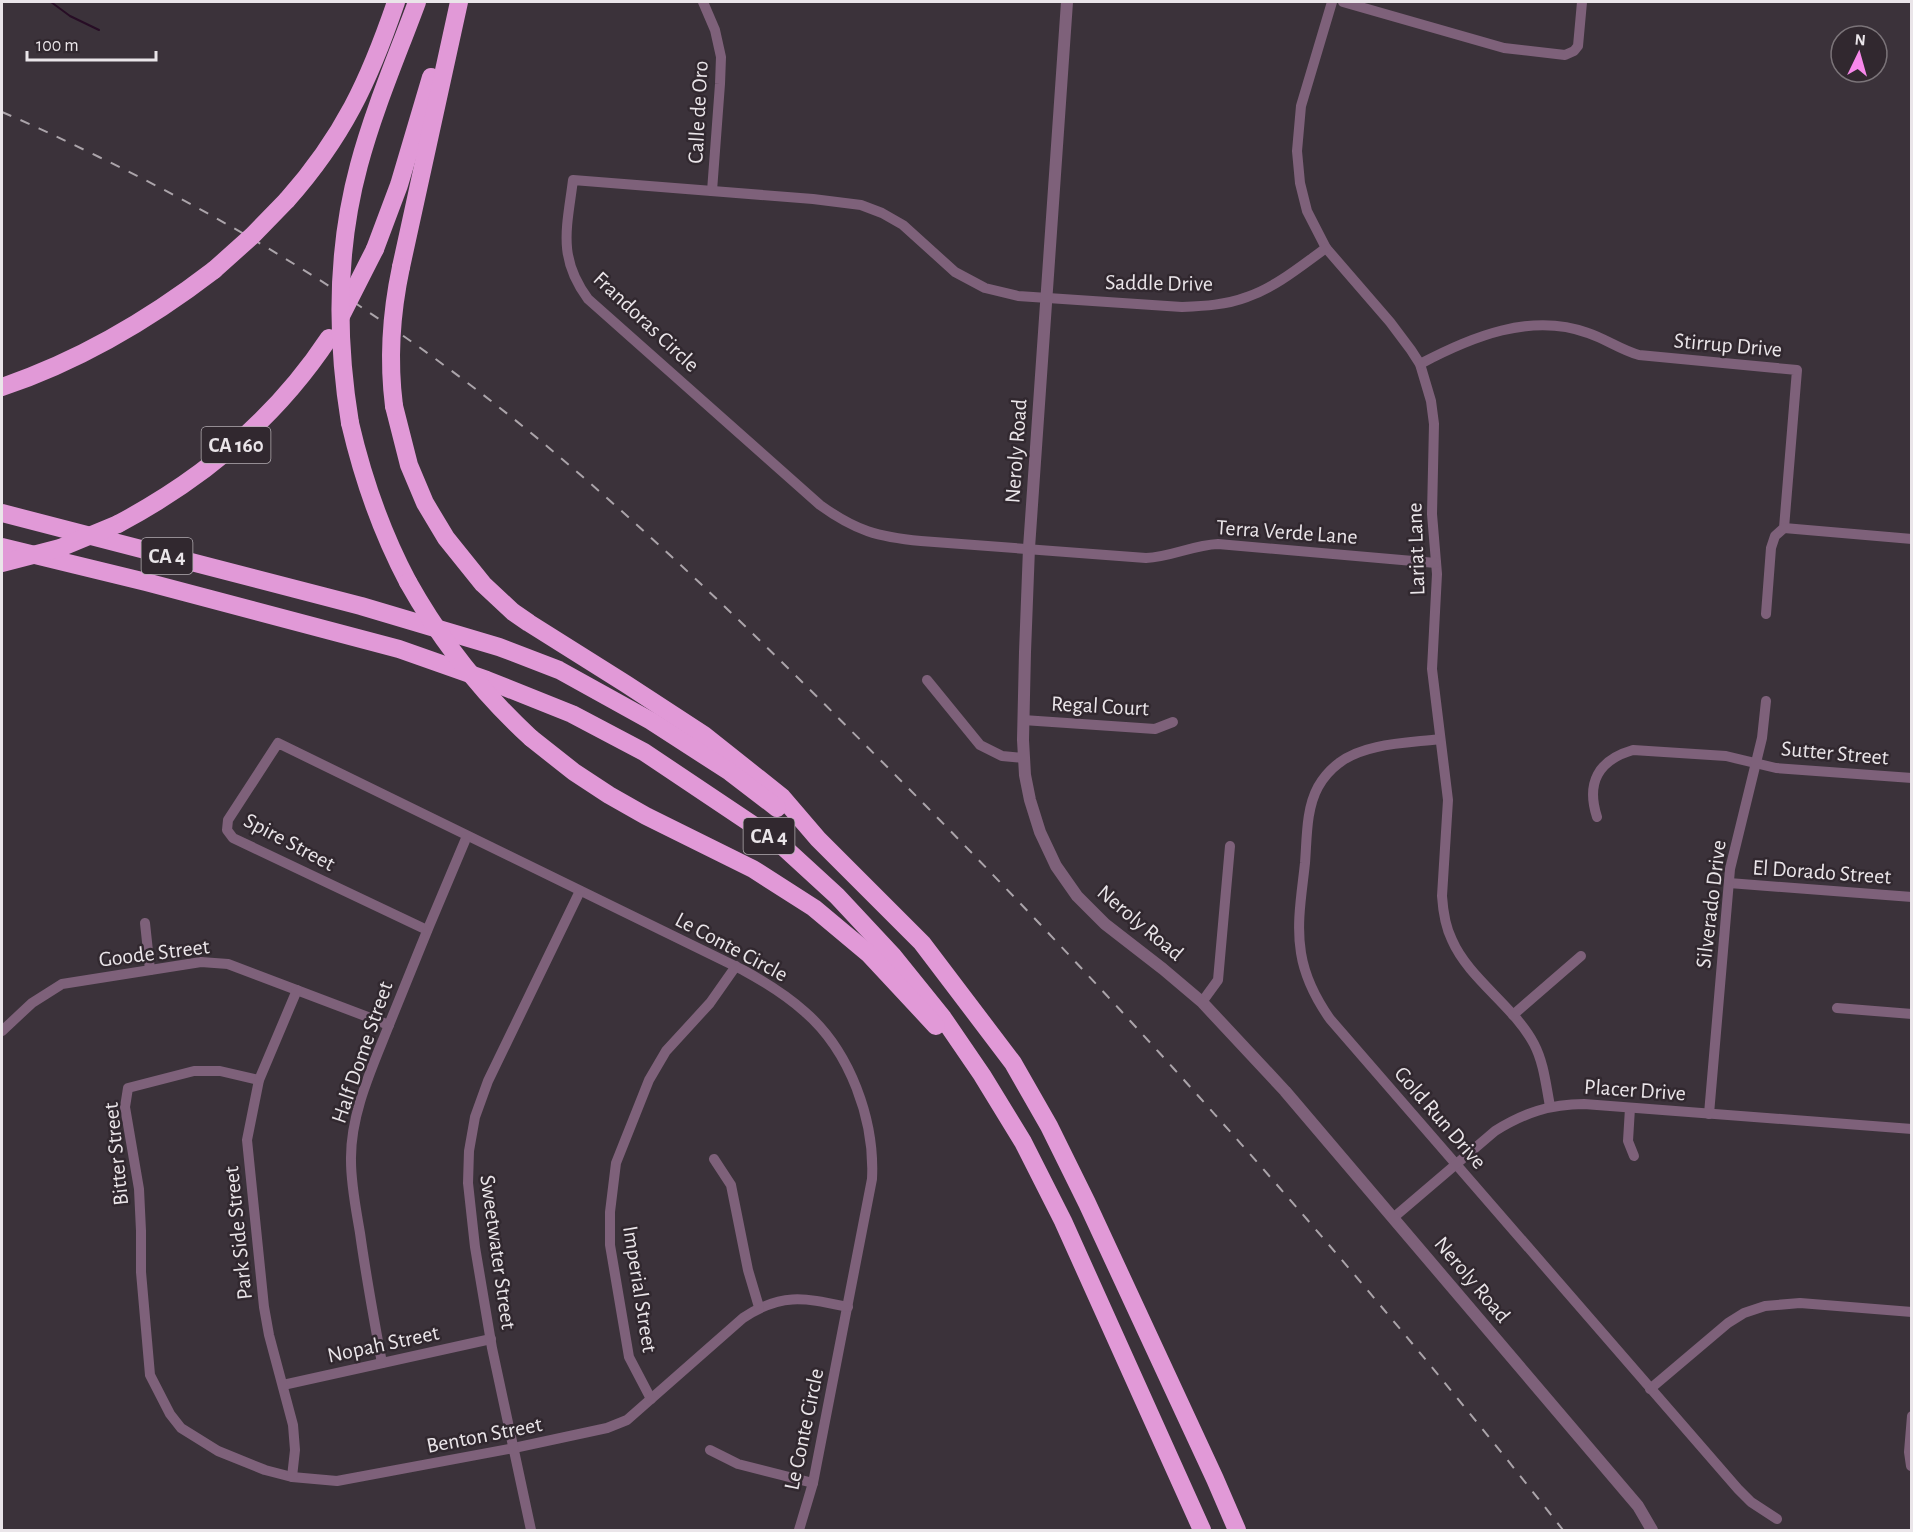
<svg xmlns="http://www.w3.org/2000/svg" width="1913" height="1532" font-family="'Alegreya Sans',sans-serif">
	<rect width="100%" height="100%" fill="#3b323a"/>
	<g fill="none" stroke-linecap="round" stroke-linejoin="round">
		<path stroke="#270d25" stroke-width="2" d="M51,2L70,16L99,30"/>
		<g stroke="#7e617a" stroke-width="10">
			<path d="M703,2L715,30L721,57L720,84L712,191"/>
			<path d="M1332,2L1301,106L1297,151L1300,183L1307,211L1326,248L1390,322L1411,350L1420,364L1431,401L1434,424L1432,514L1437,574L1432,669L1448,800L1442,896C1443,911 1445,926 1452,940C1469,979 1514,1006 1534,1044C1544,1063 1546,1086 1550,1106"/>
			<path d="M1343,2L1504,48L1565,55L1574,51L1578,46L1582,2"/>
			<path d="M1326,248C1301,266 1276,287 1247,297C1226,305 1204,306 1182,307L1018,296L985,288L955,272L903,225L882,213L861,205L813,199L573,180C567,228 557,257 588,299L820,505C856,531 878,537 921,541L1146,558C1171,557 1193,545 1218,544L1436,563"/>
			<path d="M1420,364C1471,337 1531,312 1588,333C1606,339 1621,350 1639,355L1797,370L1784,528L1775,536L1771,548L1766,614"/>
			<path d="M1784,528L1912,539"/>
			<path d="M927,680L980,745L1002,756L1024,758"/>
			<path d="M1023,720L1155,729L1173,722"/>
			<path d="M1440,739C1409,743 1364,743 1339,763C1331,769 1323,778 1318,787C1306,809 1307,838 1305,863C1302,892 1296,923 1301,953C1305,978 1316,999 1330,1019L1738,1489L1751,1502L1777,1519"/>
			<path d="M1597,817C1586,783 1598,760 1633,750L1726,756L1776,768L1912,778"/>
			<path d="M1729,883L1912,897"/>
			<path d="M145,923L150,970"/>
			<path d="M427,930L233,838L227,830L228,820L278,743L743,970C765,982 786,995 805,1012C850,1051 875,1120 872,1179L813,1483L799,1530"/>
			<path d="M1202,1002L1218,980L1230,846"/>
			<path d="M1837,1008L1912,1014"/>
			<path d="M1513,1015L1581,956"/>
			<path d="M2,1031L32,1003L62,984L201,962L228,964L389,1025"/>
			<path d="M259,1080L220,1071H194L128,1088L125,1107L139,1189L141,1231V1272L150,1375L170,1414L181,1428L218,1451L265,1470L292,1477L337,1481L514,1448L607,1428L627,1420L743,1318C782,1292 805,1298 848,1307"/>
			<path d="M1630,1108L1628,1141L1634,1156"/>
			<path d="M1709,1114L1730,869L1762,738L1766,701"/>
			<path d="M714,1159L731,1185L748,1270L759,1307"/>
			<path d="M1393,1218L1495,1131C1524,1113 1550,1104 1584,1104L1912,1129"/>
			<path d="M382,1363C374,1320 366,1276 360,1233C356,1209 351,1185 351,1161C350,1114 372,1068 389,1025C414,962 440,899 467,836"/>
			<path d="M283,1385L491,1339"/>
			<path d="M1650,1389L1728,1323L1744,1313L1765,1306L1800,1303L1912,1312"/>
			<path d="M651,1399L629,1357L610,1245V1212L616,1163L649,1080L666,1051L710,1003L736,966"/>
			<path d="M710,1450L738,1464L813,1483"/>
			<path d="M1911,1466L1909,1452L1912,1416"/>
			<path d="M292,1477L295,1450L293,1425L269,1335L264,1307L247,1140L259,1080L297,990"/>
			<path d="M531,1530L492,1348L475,1247L468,1183L469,1151L475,1117L488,1081L580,891"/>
		</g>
		<path stroke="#7e617a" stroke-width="12" d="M1067,2L1029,548L1025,652L1023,740L1025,775L1030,800L1040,832L1056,866L1077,896L1105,924L1163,969L1202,1002L1285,1091L1638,1506L1652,1530"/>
		<g stroke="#e199d7" stroke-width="18">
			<path d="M287,200C343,137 369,81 396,2"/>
			<path d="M375,249L399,185L431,77"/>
			<path d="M401,267L459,2"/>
			<path d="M2,387C79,361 149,320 214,270"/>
			<path d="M394,406L409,465L425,503L446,538L483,584L513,612L529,623L626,684L704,735L782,797L818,839L922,943L1013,1063L1049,1126L1087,1203L1215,1479L1237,1530"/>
			<path d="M350,423C363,479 381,531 408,582"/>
			<path d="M2,513L361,606L499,647L559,670L651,721L730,772L777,808"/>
			<path d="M118,524C203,479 276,418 329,338"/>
			<path d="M2,547L146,582L399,649L487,680L572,714L644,752L777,841L837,896L893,956L943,1018L982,1075L1023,1142L1063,1221L1202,1530"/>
			<path d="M531,738L574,772L609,795L646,816L753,869L814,908L869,954L936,1026"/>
		</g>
		<path stroke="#aba4aa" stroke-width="2" stroke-dasharray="10 10" stroke-linecap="butt" d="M2,112C35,126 66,141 99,157C262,236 417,336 555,453C686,564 807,686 927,807C1152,1036 1365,1278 1563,1530"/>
		<g stroke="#e199d7" stroke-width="18">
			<path d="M214,270L252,236L287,200"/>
			<path d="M341,316L375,249"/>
			<path d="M394,406C388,359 391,314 401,267"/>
			<path d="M350,423C336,337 336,250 359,165C374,109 397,56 417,2"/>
			<path d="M2,563L60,548L118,524"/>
			<path d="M408,582C441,641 481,692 531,738"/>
		</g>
	</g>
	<g text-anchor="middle" stroke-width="5" stroke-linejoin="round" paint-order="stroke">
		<g fill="#31282f" stroke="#b2acb1" stroke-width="1.5">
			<rect x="201.5" y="427" width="69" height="36" rx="4.5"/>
			<rect x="141.5" y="538" width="51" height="36" rx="4.5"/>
			<rect x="743.5" y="818" width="51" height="36" rx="4.5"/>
		</g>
		<g font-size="21" font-weight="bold" fill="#eae5e9">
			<text x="236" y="452">CA 160</text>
			<text x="167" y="563">CA 4</text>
			<text x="769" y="843">CA 4</text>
		</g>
		<g font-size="22" fill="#eae5e9" stroke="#31282f">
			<text transform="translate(697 112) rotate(-87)" y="8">Calle de Oro</text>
			<text transform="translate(1159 282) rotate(1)" y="8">Saddle Drive</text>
			<text transform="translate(647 321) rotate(43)" y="8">Frandoras Circle</text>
			<text transform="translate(1728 344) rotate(5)" y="8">Stirrup Drive</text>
			<text transform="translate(1015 451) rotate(-86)" y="8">Neroly Road</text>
			<text transform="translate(1287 531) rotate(4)" y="8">Terra Verde Lane</text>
			<text transform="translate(1415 549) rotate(-92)" y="8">Lariat Lane</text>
			<text transform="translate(1100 705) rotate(3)" y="8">Regal Court</text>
			<text transform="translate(1835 752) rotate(5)" y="8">Sutter Street</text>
			<text transform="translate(290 841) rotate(28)" y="8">Spire Street</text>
			<text transform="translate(1822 871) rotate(4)" y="8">El Dorado Street</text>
			<text transform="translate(1710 904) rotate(-83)" y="8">Silverado Drive</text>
			<text transform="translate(1141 922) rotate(40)" y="8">Neroly Road</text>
			<text transform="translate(732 946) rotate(28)" y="8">Le Conte Circle</text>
			<text transform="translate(154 952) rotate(-7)" y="8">Goode Street</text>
			<text transform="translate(361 1052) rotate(-71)" y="8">Half Dome Street</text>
			<text transform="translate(1635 1089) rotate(4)" y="8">Placer Drive</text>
			<text transform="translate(1441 1117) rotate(49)" y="8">Gold Run Drive</text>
			<text transform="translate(115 1154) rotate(-96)" y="8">Bitter Street</text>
			<text transform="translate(237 1233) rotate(-96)" y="8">Park Side Street</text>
			<text transform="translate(499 1252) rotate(82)" y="8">Sweetwater Street</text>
			<text transform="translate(1473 1279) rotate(50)" y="8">Neroly Road</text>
			<text transform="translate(641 1289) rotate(81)" y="8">Imperial Street</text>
			<text transform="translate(383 1343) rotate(-12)" y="8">Nopah Street</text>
			<text transform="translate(803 1429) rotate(-78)" y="8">Le Conte Circle</text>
			<text transform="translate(484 1434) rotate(-11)" y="8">Benton Street</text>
		</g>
	</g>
	<rect width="1913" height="1532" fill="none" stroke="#eae5e9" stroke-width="6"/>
	<g transform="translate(1859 54) rotate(5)"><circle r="28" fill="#31282f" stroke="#7b7479" stroke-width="1.5"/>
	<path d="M0-4.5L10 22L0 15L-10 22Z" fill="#f888eb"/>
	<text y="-9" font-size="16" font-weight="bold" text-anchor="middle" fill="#eae5e9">N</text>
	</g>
	<path d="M27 51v9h129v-9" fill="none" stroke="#eae5e9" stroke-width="3"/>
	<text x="36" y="51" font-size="18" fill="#eae5e9" stroke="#31282f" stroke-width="4.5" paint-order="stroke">100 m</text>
</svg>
